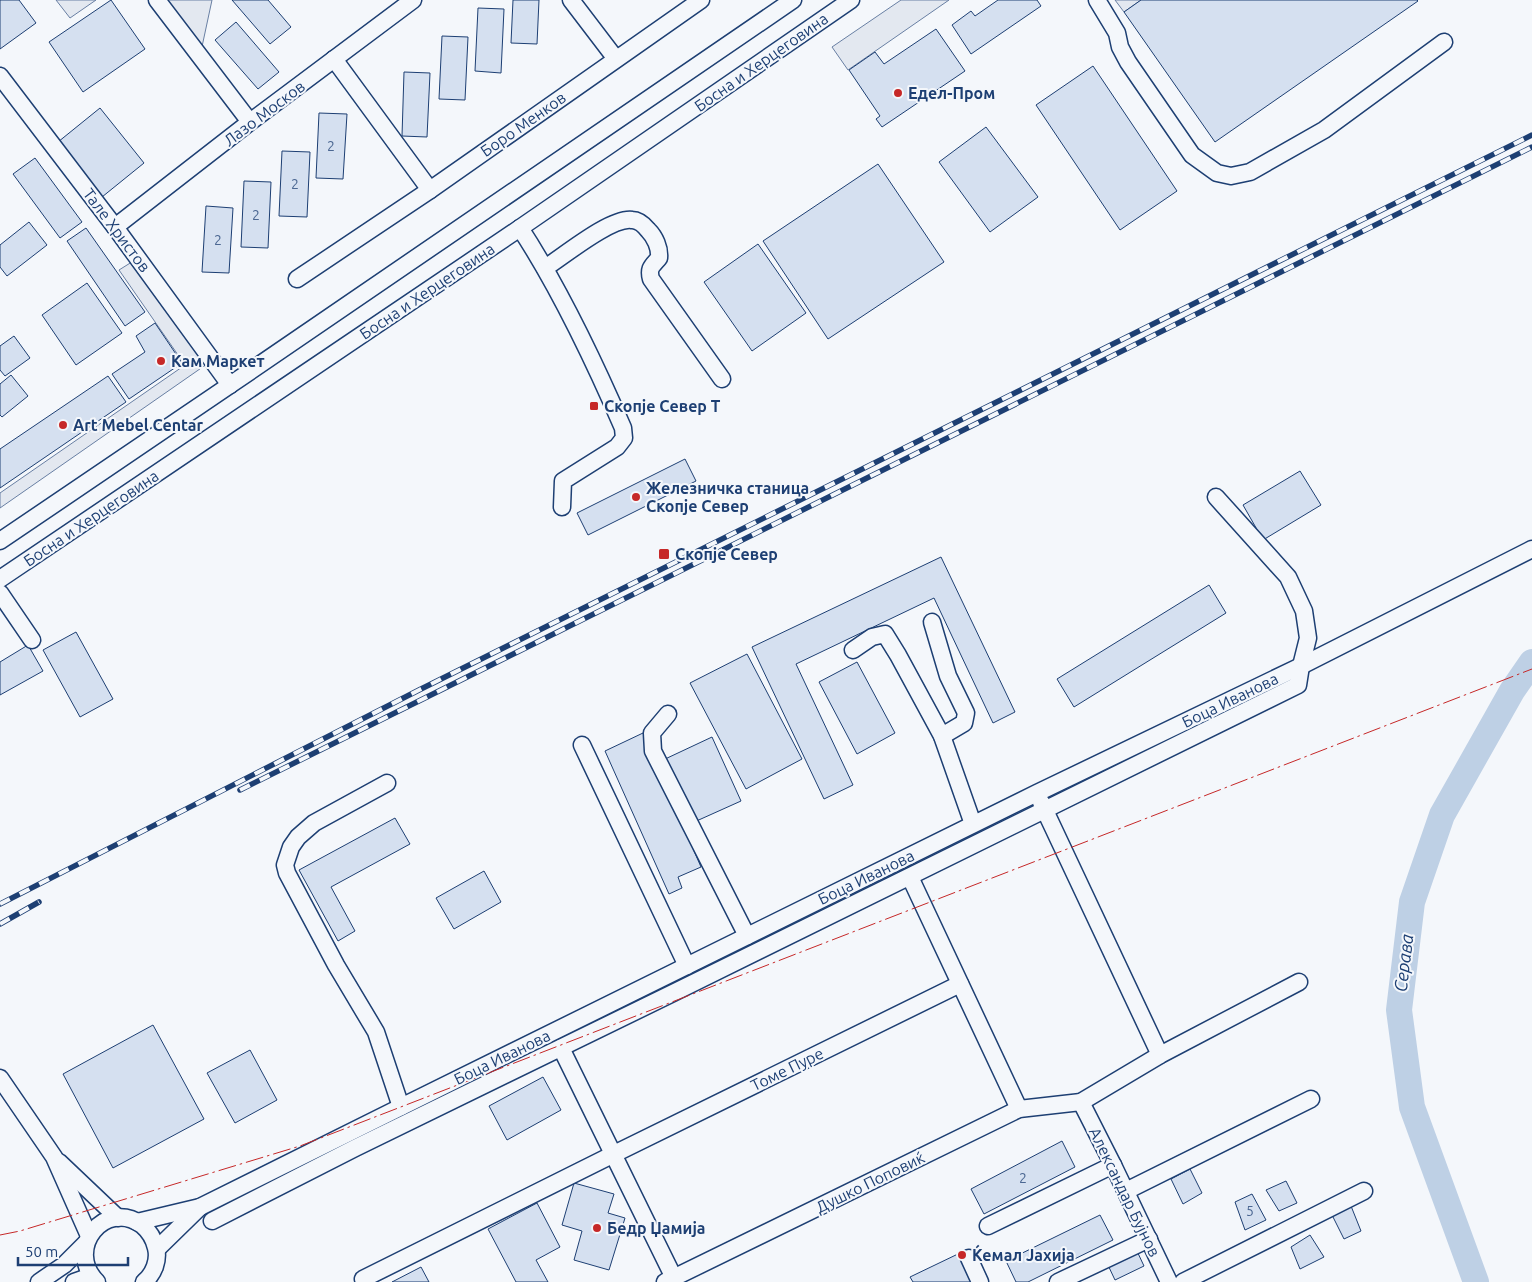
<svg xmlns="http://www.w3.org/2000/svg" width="1532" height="1282" font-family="Ubuntu,sans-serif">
	<rect width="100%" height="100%" fill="#f4f7fb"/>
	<g fill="#e3e8f0" stroke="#687fa3">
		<path d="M56,0H96L70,18Z"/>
		<path d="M157,0H212L200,56Z"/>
		<path d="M901,0H949L848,70L832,47Z"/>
		<path d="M1115,0H1141L1124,12Z"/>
		<path d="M135,260L207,364L0,508V493L185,365L119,270Z"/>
	</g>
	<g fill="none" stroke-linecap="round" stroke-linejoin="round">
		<path stroke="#bed0e5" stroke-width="26" d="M1476,1282L1412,1107L1399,1010L1412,902L1442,815L1512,691L1532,662"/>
	</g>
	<g fill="#d5e0f0" stroke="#1d3f73">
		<path d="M0,0H19L36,23L0,49Z"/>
		<path d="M111,0L145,49L83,92L49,42Z"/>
		<path d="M232,0H268L291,27L270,44Z"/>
		<path d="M513,0H539L537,44L511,43Z"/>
		<path d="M998,0H1037L1041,6L971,54L952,25L971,11L975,16Z"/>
		<path d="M1141,0H1417L1418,1L1215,142L1124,12Z"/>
		<path d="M478,8L504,9L501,73L475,71Z"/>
		<path d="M236,22L279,72L258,89L215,40Z"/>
		<path d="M936,29L965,71L882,127L876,119L880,116L849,70L875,52L884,64Z"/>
		<path d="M442,36L468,37L465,100L439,99Z"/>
		<path d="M1093,66L1177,191L1120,230L1036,105Z"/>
		<path d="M404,72L430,73L427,137L402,136Z"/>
		<path d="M100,108L144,163L102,197L58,142Z"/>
		<path d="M319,113L347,114L343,179L316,178Z"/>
		<path d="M986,127L1038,197L990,232L939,162Z"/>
		<path d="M282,151L310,152L307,217L279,216Z"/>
		<path d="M35,158L82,222L60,238L13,174Z"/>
		<path d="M878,164L944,262L828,339L763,241Z"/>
		<path d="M244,181L271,182L268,248L241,247Z"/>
		<path d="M206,206L233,208L229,273L202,272Z"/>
		<path d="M29,222L47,245L7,276L0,267V245Z"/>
		<path d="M86,228L145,312L125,326L67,241Z"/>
		<path d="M758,244L806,313L752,351L704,282Z"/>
		<path d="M87,283L122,333L76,365L42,315Z"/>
		<path d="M155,323L182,363L129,399L112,374L145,352L136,336Z"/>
		<path d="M14,336L30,358L5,376L0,370V346Z"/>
		<path d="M11,375L28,396L2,417L0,415V384Z"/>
		<path d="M108,376L126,402L0,488V449Z"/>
		<path d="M685,459L696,481L588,535L577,513Z"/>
		<path d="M1300,471L1321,505L1263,540L1243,505Z"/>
		<path d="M941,557L1015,712L993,723L934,598L796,664L853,785L824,799L752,647Z"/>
		<path d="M1209,585L1226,613L1074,707L1057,679Z"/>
		<path d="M76,632L113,699L80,717L43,650Z"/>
		<path d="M28,645L43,671L0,695V662Z"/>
		<path d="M747,654L802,759L746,789L690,683Z"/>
		<path d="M857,662L895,733L857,754L819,682Z"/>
		<path d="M643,733L701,867L678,877L682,888L669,894L605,751Z"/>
		<path d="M712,737L741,801L692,823L663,760Z"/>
		<path d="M395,818L410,844L331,887L355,931L338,941L299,870Z"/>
		<path d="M484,871L501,902L454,929L436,898Z"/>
		<path d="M153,1025L204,1119L113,1168L63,1074Z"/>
		<path d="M250,1050L277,1100L235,1123L207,1073Z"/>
		<path d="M543,1077L561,1110L507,1140L489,1106Z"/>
		<path d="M1062,1141L1075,1167L984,1214L971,1189Z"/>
		<path d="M1190,1169L1202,1193L1183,1204L1171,1179Z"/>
		<path d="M1286,1181L1297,1203L1279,1211L1266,1190Z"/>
		<path d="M574,1183L614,1194L608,1213L625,1218L609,1270L574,1260L582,1231L562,1225Z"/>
		<path d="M1252,1194L1266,1220L1245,1230L1235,1202Z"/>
		<path d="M537,1203L560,1247L536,1260L548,1282H516L488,1229Z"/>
		<path d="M1351,1206L1361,1231L1344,1239L1332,1215Z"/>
		<path d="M1100,1215L1113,1240L1028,1282H1016L1006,1261Z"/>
		<path d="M1310,1235L1324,1257L1300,1269L1291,1247Z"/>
		<path d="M1136,1249L1144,1266L1115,1280L1107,1263Z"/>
		<path d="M960,1253L974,1282H913L910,1277Z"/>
		<path d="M421,1267L429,1282H392Z"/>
	</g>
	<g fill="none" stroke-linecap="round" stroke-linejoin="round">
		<g stroke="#1d3f73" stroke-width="19">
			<g id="minor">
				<path d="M157,0L250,122"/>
				<path d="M571,0L616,59"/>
				<path d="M1097,0L1117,33L1120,47L1128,62L1192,155L1217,173L1231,176L1250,172L1324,130L1444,42"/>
				<path d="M334,59L430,190"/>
				<path d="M0,76L115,227L230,385"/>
				<path d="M115,227L250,122L413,0"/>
				<path d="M520,228C560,289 594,361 623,428L624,438L617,447L563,481L562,507"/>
				<path d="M545,268C564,256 611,217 632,220C639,220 644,225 648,230C655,237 660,248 659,258C652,266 648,268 651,279L722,379"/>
				<path d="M297,279L430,190L701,0"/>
				<path d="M0,541L230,385L793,0"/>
				<path d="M0,579L520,228L851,0"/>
				<path d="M0,593L32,640"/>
				<path d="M932,622L948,676L966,713L964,723L942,736"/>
				<path d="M853,650L872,637L885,634L898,655L942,736L973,824"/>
				<path d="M668,714L652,733L653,751L747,936"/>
				<path d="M582,745L687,966"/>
				<path d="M387,783L314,823L298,837L291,847L285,865L287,873L336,965L376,1032L401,1107"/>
				<path d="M1041,802L1160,1055"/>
				<path d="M910,877L1019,1109"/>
				<path d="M561,1048L674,1278"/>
				<path d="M0,1078L54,1157L89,1236"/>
				<path d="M1081,1102L1113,1165L1169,1282"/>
				<path d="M59,1162L118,1218"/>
				<path d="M1126,1191L1311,1099"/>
				<path d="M212,1221L355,1148L673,993L1298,685L1301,666L1308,638L1304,611L1288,577L1216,497"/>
				<path d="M137,1222L200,1207L401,1107L1037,793L1301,666L1532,549"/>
				<path d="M988,1226L1113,1165"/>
				<path d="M157,1249L200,1207"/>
				<path d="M969,1258L980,1282"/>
				<path d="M363,1279L614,1154L960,984"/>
				<path d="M39,1282L64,1265L86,1243"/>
				<path d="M74,1282L91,1276"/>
				<path d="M97,1282C64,1249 105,1198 142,1225C149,1231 154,1239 156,1248C159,1260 154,1274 144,1282"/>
				<path d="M665,1282L1019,1109L1081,1102L1160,1055L1299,982"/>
				<path d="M1058,1282L1149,1239"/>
				<path d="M1183,1282L1364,1191"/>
			</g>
		</g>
		<use href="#minor" stroke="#f4f7fb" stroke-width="16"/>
		<g stroke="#1d3f73" stroke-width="5.5">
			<g id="rail">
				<path d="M240,790L1532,147"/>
				<path d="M0,904L419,690L1532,135"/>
				<path d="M0,924L39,902"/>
			</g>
		</g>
		<use href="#rail" stroke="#f4f7fb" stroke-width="4" stroke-dasharray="11" stroke-linecap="butt"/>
		<path stroke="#c62828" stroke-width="1" stroke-dasharray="18 4 2.5 4" stroke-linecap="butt" d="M0,1235L20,1231L300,1146L1532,669"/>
	</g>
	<g fill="#c62828" stroke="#f4f7fb" stroke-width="2">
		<circle cx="898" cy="93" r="5"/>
		<circle cx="161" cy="361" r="5"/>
		<rect x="589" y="401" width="10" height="10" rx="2.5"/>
		<circle cx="63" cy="425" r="5"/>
		<circle cx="636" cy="497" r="5"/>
		<rect x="658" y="548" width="12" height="12" rx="2.5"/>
		<circle cx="597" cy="1228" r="5"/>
		<circle cx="962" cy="1255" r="5"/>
	</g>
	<g text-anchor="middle" stroke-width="4" stroke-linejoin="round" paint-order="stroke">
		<g font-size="14" fill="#4b6792">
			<text x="331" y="151">2</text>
			<text x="295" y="189">2</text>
			<text x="256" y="220">2</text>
			<text x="218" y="245">2</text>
			<text x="1023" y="1183">2</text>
			<text x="1250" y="1216">5</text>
		</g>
		<g font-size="16" fill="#1d3f73" stroke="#f4f7fb">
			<text transform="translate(761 62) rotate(-35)" y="6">Босна и Херцеговина</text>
			<text transform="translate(264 113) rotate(-37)" y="6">Лазо Москов</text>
			<text transform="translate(523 124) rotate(-35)" y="6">Боро Менков</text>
			<text transform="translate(117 230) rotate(53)" y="6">Тале Христов</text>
			<text transform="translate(427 291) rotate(-34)" y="6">Босна и Херцеговина</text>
			<text transform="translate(91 518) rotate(-34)" y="6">Босна и Херцеговина</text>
			<text transform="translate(1230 700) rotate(-26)" y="6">Боца Иванова</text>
			<text transform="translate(866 877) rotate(-26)" y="6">Боца Иванова</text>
			<text transform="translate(502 1057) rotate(-26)" y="6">Боца Иванова</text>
			<text transform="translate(787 1069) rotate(-26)" y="6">Томе Пуре</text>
			<text transform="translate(870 1182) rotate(-26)" y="6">Душко Поповиќ</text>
			<text transform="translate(1125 1192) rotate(64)" y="6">Александар Бујнов</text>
		</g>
		<g font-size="16" font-weight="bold" fill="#1d3f73" stroke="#f4f7fb" text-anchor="start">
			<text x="908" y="99">Едел-Пром</text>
			<text x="171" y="367">Кам Маркет</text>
			<text x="604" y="412">Скопје Север Т</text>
			<text x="73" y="431">Art Mebel Centar</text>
			<text x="646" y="494">Железничка станица<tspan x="646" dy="18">Скопје Север</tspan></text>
			<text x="675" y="560">Скопје Север</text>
			<text x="607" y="1234">Бедр Џамија</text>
			<text x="972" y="1261">Ќемал Јахија</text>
		</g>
		<g font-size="18" font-style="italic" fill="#1d3f73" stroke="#f4f7fb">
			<text transform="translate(1404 963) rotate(-83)" y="6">Серава</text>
		</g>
	</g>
	<path d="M18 1257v8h110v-8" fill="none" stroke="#1d3f73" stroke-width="2.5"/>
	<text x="25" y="1257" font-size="15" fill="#1d3f73" stroke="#f4f7fb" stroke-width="4" paint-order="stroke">50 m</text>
</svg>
